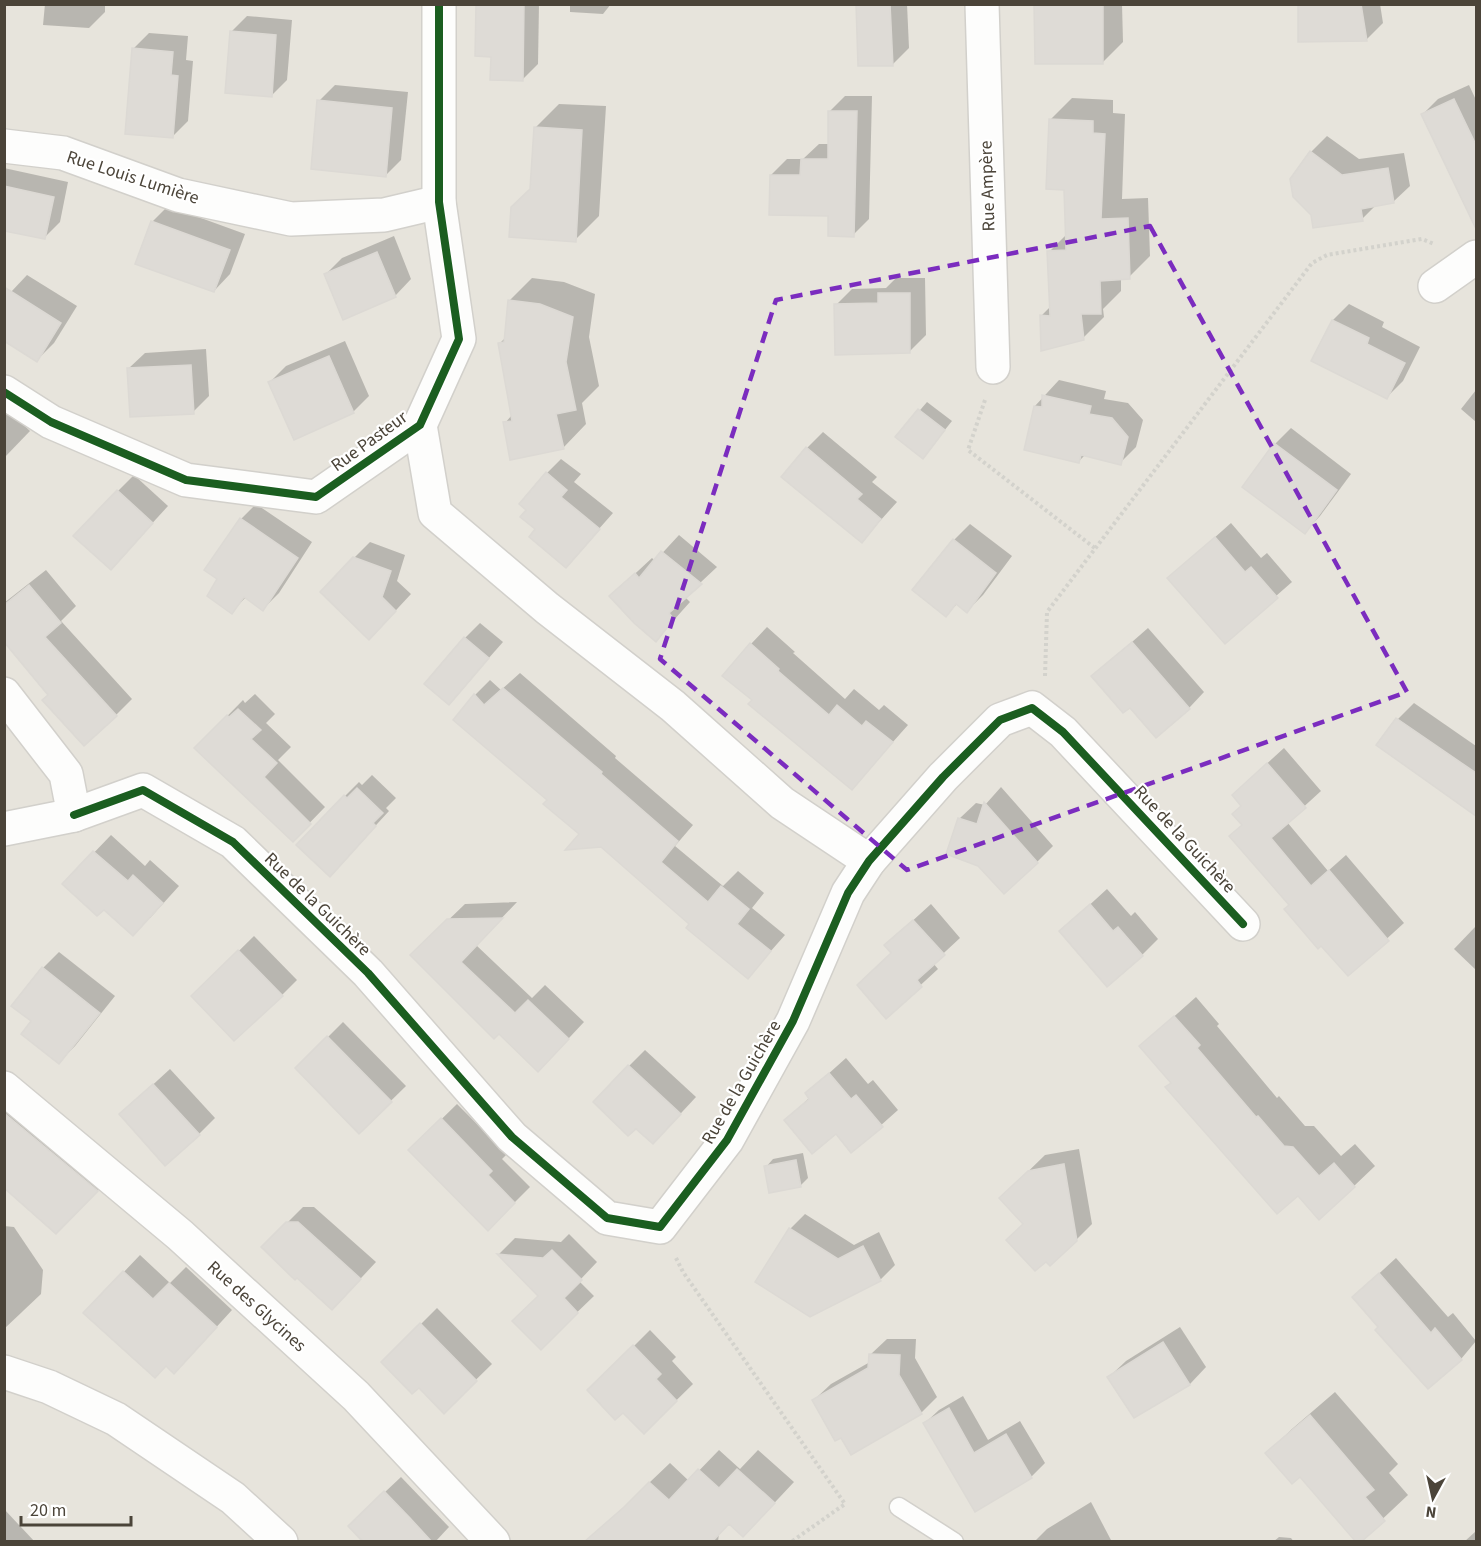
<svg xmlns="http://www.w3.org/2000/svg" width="1481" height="1546" font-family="'Source Sans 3',sans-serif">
	<rect width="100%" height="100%" fill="#f4f2ee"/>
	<rect fill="#e7e4dc" x="5" y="5" width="1471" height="1536"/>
	<g fill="#0003">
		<path d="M45,4H105V12L89,28L43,25Z"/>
		<path d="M477,4H539L538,64L522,80L492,55Z"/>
		<path d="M570,4H611L603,14L570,12Z"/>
		<path d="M857,4H907L909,48L893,64Z"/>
		<path d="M1035,4H1122L1123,42L1103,62Z"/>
		<path d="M1299,4H1380L1383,23L1366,40Z"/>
		<path d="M247,16L292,20L287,80L271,96L231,32Z"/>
		<path d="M4,22H6L4,50Z"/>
		<path d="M149,33L188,36L186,60L193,61L188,121L172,137L134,48Z"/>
		<path d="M335,85L408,92L401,160L385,176L319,101Z"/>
		<path d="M1469,85L1476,100V195L1463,198L1423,114L1438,99Z"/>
		<path d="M845,96H872L869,219L853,235L830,214L771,175L787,159H803L819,144H829V112Z"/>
		<path d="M1072,98L1113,100V113L1125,114L1122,199L1148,198L1150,256L1129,277L1121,278V291L1103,309L1104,317L1083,338L1041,316L1051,306L1049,252L1067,234L1065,188L1051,119Z"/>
		<path d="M559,104L606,106L599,216L575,240L531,189L535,128Z"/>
		<path d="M1327,136L1359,159L1404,153L1410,186L1393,202L1376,205L1362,219L1311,152Z"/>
		<path d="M4,168L68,182L60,222L45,237L4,229Z"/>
		<path d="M168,206L245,234L230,274L214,291L152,222Z"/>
		<path d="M394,236L411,279L395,296L325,275L342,258Z"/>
		<path d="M27,275L77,306L54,343L37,360L11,292Z"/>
		<path d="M532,278L564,282L595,294L589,337L599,386L582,403L586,424L563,448L505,423L512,415L500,343L506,337L509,301Z"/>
		<path d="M896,278H925L926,335L910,351L836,305L852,289L886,288Z"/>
		<path d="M1349,304L1384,322L1382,327L1420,347L1403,381L1387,397L1313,360L1333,320Z"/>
		<path d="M345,341L369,396L353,412L270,382L286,366Z"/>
		<path d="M206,349L209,396L193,412L128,369L145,353Z"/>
		<path d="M1059,380L1106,391L1104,399L1128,403L1143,420L1136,447L1120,463L1085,455L1079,461L1035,406Z"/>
		<path d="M1476,390V422L1461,409Z"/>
		<path d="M927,402L952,421L923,457L897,437Z"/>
		<path d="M4,406L30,431L4,458Z"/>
		<path d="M1291,428L1351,474L1320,516L1305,532L1244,486L1275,444Z"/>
		<path d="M823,432L877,477L872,482L897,502L862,541L807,448Z"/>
		<path d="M561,459L581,474L574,482L613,513L566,566L537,529L547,473Z"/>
		<path d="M134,475L168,506L126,552L118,491Z"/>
		<path d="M256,504L312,542L279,593L263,609L246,597L232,612L219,579L241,519Z"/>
		<path d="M1231,523L1261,558L1267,553L1292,582L1225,641L1169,578Z"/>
		<path d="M970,524L1012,556L983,595L967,611L958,603L946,615L954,540Z"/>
		<path d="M679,535L717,567L685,597L690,602L656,640L611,596L652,558L655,561Z"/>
		<path d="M370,542L405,555L397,581L411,594L385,622L354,558Z"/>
		<path d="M46,570L76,606L61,621L132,699L116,715L50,695L4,640V603Z"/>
		<path d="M480,623L503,642L449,703L465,638Z"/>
		<path d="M767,627L795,652L793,653L845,699L854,689L879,710L884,705L908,725L852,788L725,676L751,644Z"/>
		<path d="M1148,628L1204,692L1189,708L1093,676Z"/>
		<path d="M520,673L616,756L615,758L693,825L675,846L723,886L738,871L764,893L752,908L785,935L748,977L692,924L601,846L581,834L549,800L475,695L490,680L501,690Z"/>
		<path d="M255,694L275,714L266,723L291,747L278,760L325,807L293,840L196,748L243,700L245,703Z"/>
		<path d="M1414,703L1476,746V814L1378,744L1398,719Z"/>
		<path d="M1284,748L1321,791L1287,822L1328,871L1346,855L1404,923L1348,974L1291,904L1243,824L1242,806L1250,779Z"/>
		<path d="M372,775L396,798L386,808L389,811L344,860L345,796L359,782L362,785Z"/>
		<path d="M1001,787L1053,846L1037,862L959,819L976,803L985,805Z"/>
		<path d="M111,835L145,866L150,860L179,886L150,918L104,908L64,884Z"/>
		<path d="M1107,889L1131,916L1135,912L1158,939L1142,955L1061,931Z"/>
		<path d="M517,902L476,945L532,998L545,985L584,1022L554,1054L499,1032L412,955L465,904Z"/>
		<path d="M931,904L960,938L933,963L938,969L887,1016L893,953L886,945Z"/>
		<path d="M1476,926V970L1454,949Z"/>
		<path d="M254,936L297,980L282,995L193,996Z"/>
		<path d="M59,952L115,996L75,1046L59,1062L43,968Z"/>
		<path d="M1196,997L1219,1024L1217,1026L1277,1098L1279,1096L1305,1126H1314L1341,1156L1355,1144L1375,1166L1354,1186L1298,1194L1173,1082L1141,1046Z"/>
		<path d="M343,1022L406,1086L359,1132L297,1068Z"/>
		<path d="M645,1050L696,1097L669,1126L629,1066Z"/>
		<path d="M846,1058L868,1084L873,1080L898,1110L852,1151L836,1132L786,1120L810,1097L807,1093Z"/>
		<path d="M4,1063L7,1073L118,1169L77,1211L4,1186Z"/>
		<path d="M170,1069L215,1118L199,1134L121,1114Z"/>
		<path d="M457,1104L507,1154L502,1159L530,1187L488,1229L410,1150Z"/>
		<path d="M1079,1149L1092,1224L1076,1240L1046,1260L1024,1223L1001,1198L1045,1155Z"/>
		<path d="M803,1153L808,1178L800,1186L766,1167L773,1159Z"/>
		<path d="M303,1207H314L376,1262L348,1292L297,1276L263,1247Z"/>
		<path d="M805,1214L854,1245L879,1232L895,1265L880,1280L810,1315L790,1229Z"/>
		<path d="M4,1226L14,1227L43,1270L41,1294L4,1329Z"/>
		<path d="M569,1234L597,1262L579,1281L594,1296L541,1347L540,1296L499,1254L515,1238L561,1242Z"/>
		<path d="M140,1255L170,1283L186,1267L232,1310L190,1356L166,1365L85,1313Z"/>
		<path d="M1396,1258L1448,1317L1453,1313L1476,1341L1461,1359L1428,1387L1380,1327L1371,1281Z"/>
		<path d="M437,1308L492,1364L444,1411L419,1386L383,1362Z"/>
		<path d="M1180,1327L1206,1367L1190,1384L1134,1416L1109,1377L1126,1361Z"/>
		<path d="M650,1330L676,1357L672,1361L693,1384L644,1432L623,1411L589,1391Z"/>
		<path d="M887,1339H916L915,1358L937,1397L921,1413L841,1436L814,1400L831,1384L870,1362V1355Z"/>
		<path d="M1335,1392L1398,1464L1389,1473L1408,1495L1358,1542L1300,1475L1267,1453L1292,1429Z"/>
		<path d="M963,1396L988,1440L1020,1421L1045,1463L1031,1477L976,1509L925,1423L939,1410Z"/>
		<path d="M719,1450L740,1469L758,1450L794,1482L763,1515L730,1522L719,1533L718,1542H587L670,1463L689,1481Z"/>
		<path d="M401,1477L449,1527L435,1542H365L366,1510Z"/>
		<path d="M1091,1502L1112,1542H1034L1047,1529Z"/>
		<path d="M4,1509L35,1542H4Z"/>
		<path d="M1476,1531V1542H1464Z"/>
		<path d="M1279,1537L1291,1538L1294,1542H1273Z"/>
	</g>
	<g fill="#dedbd6" stroke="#dcd9d4" stroke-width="1.5">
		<path d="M476,4H524L523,81L490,80L491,57L475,56Z"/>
		<path d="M856,4H890L893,66H858Z"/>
		<path d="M1034,4H1103V64H1035Z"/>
		<path d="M1298,4H1361L1367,41L1298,42Z"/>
		<path d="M230,31L276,35L272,97L225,93Z"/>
		<path d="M132,48L173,52L171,75L178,76L173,138L125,134Z"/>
		<path d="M1454,99L1476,145V229L1421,114Z"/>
		<path d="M317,100L392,108L386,177L311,169Z"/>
		<path d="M828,111H857L854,237L828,236V216L769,215L770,175H800L801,159H828Z"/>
		<path d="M1049,119L1093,121V133L1105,134L1101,219L1128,218L1130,279L1100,281L1101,314H1081L1084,340L1041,351L1040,315L1050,316L1047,251L1066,250L1064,190L1046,189Z"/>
		<path d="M534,127L582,130L576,242L509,237L511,207L530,189Z"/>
		<path d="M1310,151L1342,175L1388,168L1394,203L1361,209L1363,221L1313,228L1311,215L1293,197L1290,179Z"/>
		<path d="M4,186L54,197L45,239L4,231Z"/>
		<path d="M151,221L230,250L214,292L135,264Z"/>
		<path d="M377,252L396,297L343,320L324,274Z"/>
		<path d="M4,287L61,323L37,362L4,341Z"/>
		<path d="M878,293H910V353L835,355L834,304L878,303Z"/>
		<path d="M508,300L540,304L573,317L566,362L576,410L556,414L564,449L510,460L503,422L512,421L498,343L504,342Z"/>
		<path d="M1332,320L1369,338L1367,344L1405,363L1387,399L1311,361Z"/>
		<path d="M329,356L354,413L294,440L268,382Z"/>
		<path d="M191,365L194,414L130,417L127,368Z"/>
		<path d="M1042,395L1091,406L1089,414L1112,418L1128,437L1121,465L1081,455L1079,463L1024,450L1034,406L1042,407Z"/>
		<path d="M918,409L945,430L923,459L895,437Z"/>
		<path d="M1274,443L1337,490L1305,534L1242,487Z"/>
		<path d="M806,447L862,494L857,499L881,519L862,543L781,477Z"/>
		<path d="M546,472L567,490L561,497L600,529L566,568L529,537L535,529L520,517L526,510L519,504Z"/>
		<path d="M117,490L153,523L111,570L73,536Z"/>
		<path d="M240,518L298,558L263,611L244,597L232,614L207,596L217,579L204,570Z"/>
		<path d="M1215,537L1245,572L1251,567L1278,598L1225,644L1167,578Z"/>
		<path d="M953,539L996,573L967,613L956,604L946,617L912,590Z"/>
		<path d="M661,551L702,584L669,613L674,619L656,642L634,623L609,596L635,573L639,578Z"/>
		<path d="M353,557L391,571L382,597L396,611L369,640L320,592Z"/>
		<path d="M29,585L61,623L45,637L117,716L84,746L42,700L48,695L4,642V605Z"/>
		<path d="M464,637L489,658L449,705L424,684Z"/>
		<path d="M1132,642L1190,709L1156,738L1130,708L1123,713L1091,676Z"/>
		<path d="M750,643L779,669L778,671L829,715L837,705L862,726L866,721L893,742L852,790L748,704L752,700L722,676Z"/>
		<path d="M503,688L602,772L601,774L678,841L661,862L708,902L721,886L749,909L737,924L771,951L748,979L686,928L689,924L601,847L565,850L579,834L543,804L547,800L453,720L474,694L484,705Z"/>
		<path d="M238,709L261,730L251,739L277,763L264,777L311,824L293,842L194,748L227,715L229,717Z"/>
		<path d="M1396,718L1476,773V816L1376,745Z"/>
		<path d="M1267,763L1306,808L1271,838L1311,886L1329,870L1389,941L1348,976L1321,946L1318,949L1284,909L1289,905L1229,836L1242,825L1232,814L1241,806L1232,795Z"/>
		<path d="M357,788L383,813L373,823L376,826L330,877L296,845L344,795L347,798Z"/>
		<path d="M984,802L1038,863L1004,894L978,866L946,854L958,818L977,824Z"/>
		<path d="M93,851L128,881L133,875L163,903L133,936L104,910L97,916L62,884Z"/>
		<path d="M1090,904L1113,931L1118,927L1143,956L1107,987L1059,931Z"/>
		<path d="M503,918L461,962L515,1013L528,1000L569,1039L538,1072L499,1034L494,1039L410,955L447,919Z"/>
		<path d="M913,920L945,955L917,980L922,987L886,1019L857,985L891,953L884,945Z"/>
		<path d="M238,950L283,996L234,1041L191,996Z"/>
		<path d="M42,967L100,1013L59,1064L21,1034L31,1021L11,1006Z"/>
		<path d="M1174,1016L1200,1045L1197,1048L1256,1117L1258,1116L1284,1146L1293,1147L1319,1176L1334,1163L1355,1187L1319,1220L1298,1196L1277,1214L1165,1087L1171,1083L1139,1046Z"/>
		<path d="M327,1036L392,1102L359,1134L295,1068Z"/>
		<path d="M628,1065L681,1114L653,1144L636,1129L628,1136L593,1102Z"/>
		<path d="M829,1073L851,1099L856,1095L883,1127L851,1153L836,1134L812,1154L784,1120L809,1099L805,1093Z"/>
		<path d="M153,1084L200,1135L165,1166L119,1114Z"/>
		<path d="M4,1113L98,1191L56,1234L4,1188Z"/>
		<path d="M441,1118L492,1171L488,1175L515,1203L488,1231L408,1150Z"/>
		<path d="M796,1160L801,1187L769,1193L764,1166Z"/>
		<path d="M1064,1164L1077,1241L1050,1266L1046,1262L1035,1271L1006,1240L1023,1224L999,1198L1028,1171Z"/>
		<path d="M286,1222H298L361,1279L332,1310L297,1278L295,1280L261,1247Z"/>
		<path d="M789,1228L838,1259L863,1246L881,1281L810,1317L755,1282Z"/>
		<path d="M552,1250L582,1280L564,1298L578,1313L541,1350L512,1321L538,1296L497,1254L543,1258Z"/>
		<path d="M123,1271L153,1299L169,1283L217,1327L174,1374L166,1366L155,1378L83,1313Z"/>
		<path d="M1379,1273L1431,1333L1435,1328L1462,1360L1428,1389L1375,1330L1378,1327L1352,1297Z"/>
		<path d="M420,1323L477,1381L444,1414L419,1388L412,1394L381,1362Z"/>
		<path d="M1163,1342L1190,1385L1134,1418L1107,1377Z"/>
		<path d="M633,1345L661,1374L656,1379L677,1401L644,1434L623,1413L615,1420L587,1390Z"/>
		<path d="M869,1354L900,1355L899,1375L922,1414L851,1455L841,1438L835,1441L812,1400L868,1368Z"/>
		<path d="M949,1408L974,1453L1006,1434L1032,1478L975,1512L923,1423Z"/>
		<path d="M1310,1415L1374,1490L1365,1497L1385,1521L1361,1542H1356L1300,1477L1292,1484L1265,1453Z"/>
		<path d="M698,1469L719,1488L737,1469L775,1503L743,1537L729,1524L712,1542H584L624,1507L649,1482L669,1500Z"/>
		<path d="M384,1491L410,1518L432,1542H363L348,1526Z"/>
	</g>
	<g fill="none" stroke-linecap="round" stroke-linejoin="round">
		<g stroke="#d2d0cb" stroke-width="21">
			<path id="lane" d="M899,1507L954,1542"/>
		</g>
		<g stroke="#d2d0cb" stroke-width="36">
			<g id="street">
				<path d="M982,4L993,367"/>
				<path d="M4,146L63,153L178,195L291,219L384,215L439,202"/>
				<path d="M1435,286L1476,257"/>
				<path d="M4,392L51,422L186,480L316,497L420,425L459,339L439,202V4"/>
				<path d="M420,425L435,513L547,608L673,706L782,803L869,861"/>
				<path d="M4,694L66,774L74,815L4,829"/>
				<path d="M74,815L143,790L233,842L368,973L512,1137L607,1218L660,1227L727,1140L793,1021L848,893L869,861L943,777L1000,720L1032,708L1063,732L1243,924"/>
				<path d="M4,1088L180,1235L356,1396L493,1542"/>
				<path d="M4,1372L49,1387L116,1419L233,1498L281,1542"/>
			</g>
		</g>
		<g stroke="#d3d2cc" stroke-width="4" stroke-dasharray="3 3" stroke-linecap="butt">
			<path d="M985,400L968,450L1096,549"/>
			<path d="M1045,676L1047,612L1312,263L1327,255L1422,239L1434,244"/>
			<path d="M676,1258L683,1272L845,1504L791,1542"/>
		</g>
		<use href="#lane" stroke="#fdfdfc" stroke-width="18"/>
		<use href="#street" stroke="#fdfdfc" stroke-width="33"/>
		<g stroke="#fff" stroke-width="11">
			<g id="cycleway">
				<path d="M4,392L51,422L186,480L316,497L420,425L459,339L439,202V4"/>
				<path d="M74,815L143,790L233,842L368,973L512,1137L607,1218L660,1227L727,1140L793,1021L848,893L869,861L943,777L1000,720L1032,708L1063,732L1243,924"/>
			</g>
		</g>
		<use href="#cycleway" stroke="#1b5e20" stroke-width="8"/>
	</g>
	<path fill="none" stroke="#7b2cbf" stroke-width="4.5" stroke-dasharray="12 8" stroke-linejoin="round" d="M1150,226L1407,692L907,870L660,659L776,300Z"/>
	<g text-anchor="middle" stroke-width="4.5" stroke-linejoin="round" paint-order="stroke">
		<g font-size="18" fill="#4b4439" stroke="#fff">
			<text transform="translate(133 177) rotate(18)" y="6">Rue Louis Lumière</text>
			<text transform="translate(987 186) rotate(-92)" y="6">Rue Ampère</text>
			<text transform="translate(369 441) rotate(-36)" y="6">Rue Pasteur</text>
			<text transform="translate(1185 839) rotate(47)" y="6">Rue de la Guichère</text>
			<text transform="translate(318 904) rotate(44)" y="6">Rue de la Guichère</text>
			<text transform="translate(741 1082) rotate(-60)" y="6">Rue de la Guichère</text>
			<text transform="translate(257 1306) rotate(42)" y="6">Rue des Glycines</text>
		</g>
	</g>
	<rect width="1481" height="1546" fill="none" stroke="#4b4439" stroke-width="12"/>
	<g transform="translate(1433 1498) rotate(188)" stroke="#ffffff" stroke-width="4.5" paint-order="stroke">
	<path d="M0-4.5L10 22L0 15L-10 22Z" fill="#4b4439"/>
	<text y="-9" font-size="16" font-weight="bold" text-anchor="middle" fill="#4b4439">N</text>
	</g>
	<path d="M21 1516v9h110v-9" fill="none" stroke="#4b4439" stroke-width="3"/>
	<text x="30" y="1516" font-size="18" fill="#4b4439" stroke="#ffffff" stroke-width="4.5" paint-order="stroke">20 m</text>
</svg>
